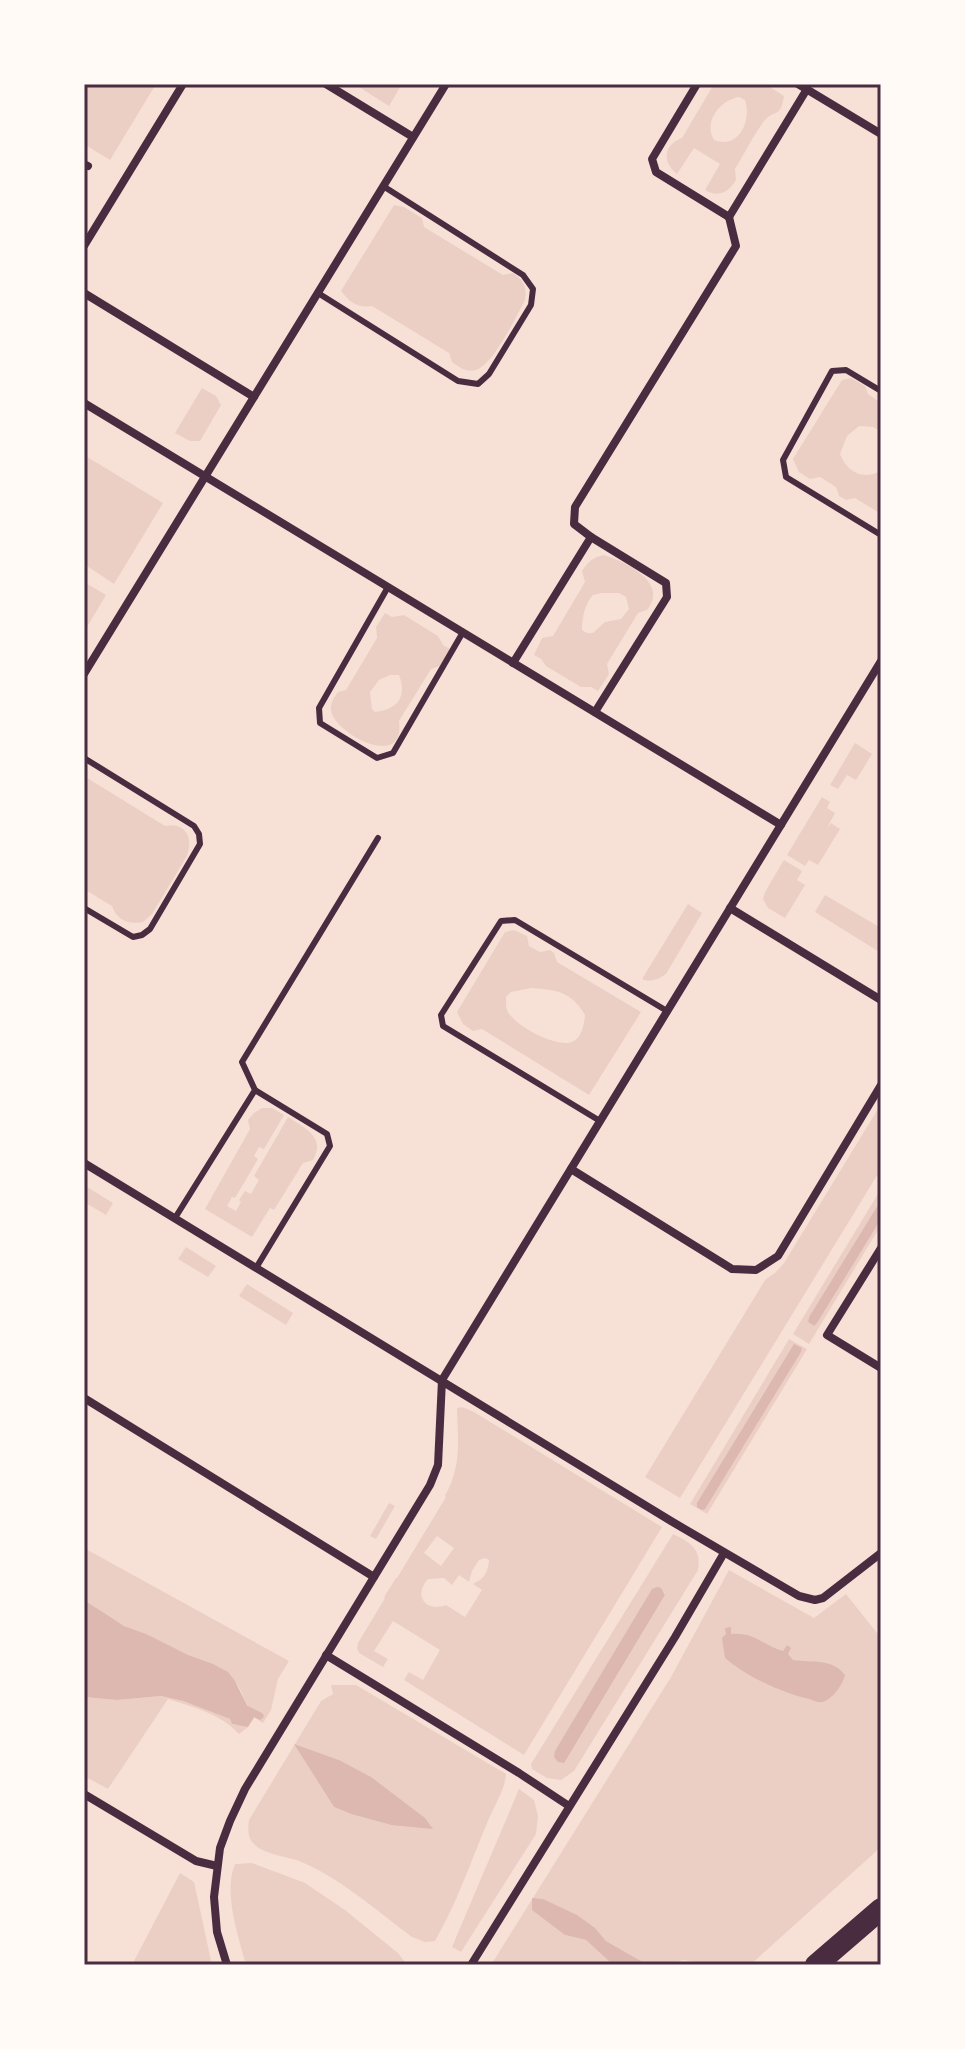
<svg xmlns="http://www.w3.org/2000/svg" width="965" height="2049" font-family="'Roboto Condensed',sans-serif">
	<rect width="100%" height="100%" fill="#f7e1d7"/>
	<g fill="#ebcfc5" fill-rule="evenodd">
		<path d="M84,84H156L110,160L84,144Z"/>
		<path d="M354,84H402L389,106Z"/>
		<path d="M714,84H765L784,96C780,118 777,109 766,119C758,127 742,158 735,169L736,180C729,192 718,198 705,190L720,164L694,148L677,174C662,162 663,145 682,138ZM739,97L745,100C752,120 739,150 714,140C703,122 720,100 739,97Z"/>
		<path d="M394,205L404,207L422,218L424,227L503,275L513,273C524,280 527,288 525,300C516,317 493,365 476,370C466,373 459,367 452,362L449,353L372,306C358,308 350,303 341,291Z"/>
		<path d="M851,378L865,386L868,394L881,403V432L873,427L859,426L847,436L840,454C848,473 862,480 881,471V514L855,498L846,500L839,496L836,487L820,477L810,479L799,472L793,459L842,380Z"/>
		<path d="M202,388L216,396L221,405L200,441H190L175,433Z"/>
		<path d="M84,455L163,503L114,584L84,564Z"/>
		<path d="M603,555C625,561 670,583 647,610L638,613L607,664L609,674L598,691L591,687H581L546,666L541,659L534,655L542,638L553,636L585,582L582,571C588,562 592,558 603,555ZM602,593H619L626,597L629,609L621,619L605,622L593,633H587L582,630C582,618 585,603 593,595Z"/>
		<path d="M84,582L106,595L84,632Z"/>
		<path d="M385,613L392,617L404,615L438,636L443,645L450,649L440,666L431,669L399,721C406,772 333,733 331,710C330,703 334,698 338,692L346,690L377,638L376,627ZM390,675H399C407,696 398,710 375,712L372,709L370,692L379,680Z"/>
		<path d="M855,743L872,754L856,780L847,775L838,789L830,785Z"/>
		<path d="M84,776L165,826C185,822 194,837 187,856L152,914L143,922C128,925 117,920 112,906L84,889Z"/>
		<path d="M822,797L830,802L827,808L835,813L827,828L831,823L840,829L818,865L809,860L805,866L787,855Z"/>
		<path d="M784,860L802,871L797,880L805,885L785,918L768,908L763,899L765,892Z"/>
		<path d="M825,895L881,928V953L815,912Z"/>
		<path d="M688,904L702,913L666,974C659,979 650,983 642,979Z"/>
		<path d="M514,930L527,936L529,946L540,952L550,950L554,953L557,962L641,1012L589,1095L482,1029L473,1031L463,1024L457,1012L505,932ZM531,988C556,990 571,991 585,1015C584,1024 582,1038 572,1042C556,1048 513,1025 507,1010C506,1008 506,1000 506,997L511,992Z"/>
		<path d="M881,1104V1169L680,1498L645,1477L765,1280L775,1273L784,1263Z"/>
		<path d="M262,1108H272L284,1115L264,1149L259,1147L254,1156L258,1159L235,1198L232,1197L227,1206L236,1211L241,1202L239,1200L245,1191L251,1194L259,1180L254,1176L288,1117C305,1128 326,1137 313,1160L303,1163L274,1210L270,1208L252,1237L205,1209L250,1129L248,1120L254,1113Z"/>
		<path d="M84,1185L113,1203L106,1215L84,1202Z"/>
		<path d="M881,1189V1200L809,1317L808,1322L814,1326L881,1219V1225L809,1344L793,1334Z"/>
		<path d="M186,1247L216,1266L208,1277L178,1259Z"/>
		<path d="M247,1284L293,1313L286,1325L239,1296Z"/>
		<path d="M789,1339L807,1349L707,1514L690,1504Z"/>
		<path d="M462,1407L474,1412L662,1527L524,1755L404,1680L409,1672L423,1680L440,1650L393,1621L374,1651L388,1659L383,1667L359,1653L357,1648L358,1643L385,1598L384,1597L396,1578H397L446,1497L445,1496C462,1464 458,1442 457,1408ZM437,1536L454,1548L441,1566L424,1553ZM485,1558L489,1560C488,1574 483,1579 473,1584L482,1590L465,1617L446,1605C425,1613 413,1595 428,1579L444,1578L452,1585L459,1575L469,1582L472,1571L479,1560Z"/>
		<path d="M389,1503L395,1506L376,1539L370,1536Z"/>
		<path d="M673,1534C690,1542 702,1549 698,1570L574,1771L561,1780L547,1778L532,1769L531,1764ZM664,1591L665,1595L566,1760Z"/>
		<path d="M84,1548L289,1661L278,1679L271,1710L263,1723L255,1718L256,1714C244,1707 244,1690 233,1679C221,1668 204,1662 189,1656C168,1646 147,1636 126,1627C111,1620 98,1608 84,1600Z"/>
		<path d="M729,1570L814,1618L846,1594L881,1638V1847L750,1965H716L683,1960L669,1965H648L606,1941L595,1928L565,1935L586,1940L613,1965H491L671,1677Z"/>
		<path d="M331,1685H356L506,1774C505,1790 494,1806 488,1821C471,1861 457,1903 435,1941L425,1942L412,1937C377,1911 339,1877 299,1861C285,1856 263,1855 253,1843C247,1836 248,1828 249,1820L321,1701L333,1694ZM295,1745L339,1760L391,1825L351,1814L334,1807Z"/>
		<path d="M161,1696L183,1701L230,1719L233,1725H244L248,1727L239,1734C221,1714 193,1707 168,1699L108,1789L84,1776V1697L117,1700Z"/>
		<path d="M519,1789L534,1800L538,1816L536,1834L461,1952L452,1947Z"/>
		<path d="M252,1863L305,1883L345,1910L398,1953L407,1965H246C238,1936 223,1892 235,1864Z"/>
		<path d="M180,1873L194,1882L212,1965H132Z"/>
	</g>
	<g fill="#dcb8b0">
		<path d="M881,1200V1219L817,1323L814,1326L808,1322L809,1317Z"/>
		<path d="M794,1344L802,1348L801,1352L705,1509L702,1510L697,1507V1503Z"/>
		<path d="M657,1587L661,1588L665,1595L566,1760L564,1763L558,1762L554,1757L555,1751L652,1589Z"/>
		<path d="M84,1600L124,1626L146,1634L188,1655L213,1664L228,1672L235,1681L251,1713L255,1716L248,1727L232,1724L230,1719L183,1701L161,1696L117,1700L84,1697Z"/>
		<path d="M731,1627V1634C755,1632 762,1645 783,1651L787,1645L791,1648L788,1654L793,1660C812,1663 832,1658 845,1675C843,1684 832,1701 821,1702C817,1703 813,1700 809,1699C781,1692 747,1677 725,1658L722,1638L726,1634L725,1628Z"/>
		<path d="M294,1744L339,1760L371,1777L425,1818L433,1829L391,1825L351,1814L334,1807Z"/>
		<path d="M532,1898L543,1899L577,1915L595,1928L606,1941L648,1965H613L586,1940L565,1935L532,1910Z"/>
	</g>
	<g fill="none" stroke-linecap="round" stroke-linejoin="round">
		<path stroke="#dcb8b0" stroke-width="7" d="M244,1708L260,1716"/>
		<g stroke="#4a2c40" stroke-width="6">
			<path d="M318,293L458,381L478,384L489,374L531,305L533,289L523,275L383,186"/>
			<path d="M881,391L846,370L832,371L783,460L786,477L881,535"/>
			<path d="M388,587L319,708L320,723L377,758L393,753L463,632"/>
			<path d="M84,758L194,826L199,834L200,844L150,929L142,935L133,937L84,908"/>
			<path d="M255,1090L327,1134L330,1146L256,1268"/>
			<path d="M600,1121L443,1026L441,1015L501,921L515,920L667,1011"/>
			<path d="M175,1218L255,1090L242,1062L378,838"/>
		</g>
		<g stroke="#4a2c40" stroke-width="8">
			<path d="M326,84L413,137"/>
			<path d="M697,84L652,159L656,172L729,217"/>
			<path d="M798,84L881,134"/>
			<path d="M84,164L88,166"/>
			<path d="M729,217L807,89"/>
			<path d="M84,246L183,84"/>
			<path d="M84,293L254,397"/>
			<path d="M84,403L781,825"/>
			<path d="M591,537L666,583L667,597L595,712"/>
			<path d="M513,663L591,537L574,524L575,507L736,246L729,217"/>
			<path d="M84,674L446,84"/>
			<path d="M730,908L881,1000"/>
			<path d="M84,1163L671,1521L799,1596L815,1600L823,1598L881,1553"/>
			<path d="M571,1169L732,1269L756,1270L778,1256L881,1085"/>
			<path d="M881,1248L827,1335L881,1368"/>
			<path d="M84,1398L374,1577"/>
			<path d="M326,1655L519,1773L569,1806"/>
			<path d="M84,1794L196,1861L217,1866"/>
			<path d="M227,1965L217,1932L214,1897L220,1848L230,1821L245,1789L430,1485L438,1465L442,1380L881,661"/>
			<path d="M471,1965L675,1637L724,1553"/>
		</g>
		<path stroke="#4a2c40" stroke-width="22" d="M816,1965L881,1909"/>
	</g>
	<rect width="965" height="2049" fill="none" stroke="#fffaf5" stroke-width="172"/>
	<rect x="86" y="86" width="793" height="1877" fill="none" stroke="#4a2c40" stroke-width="3"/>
</svg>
